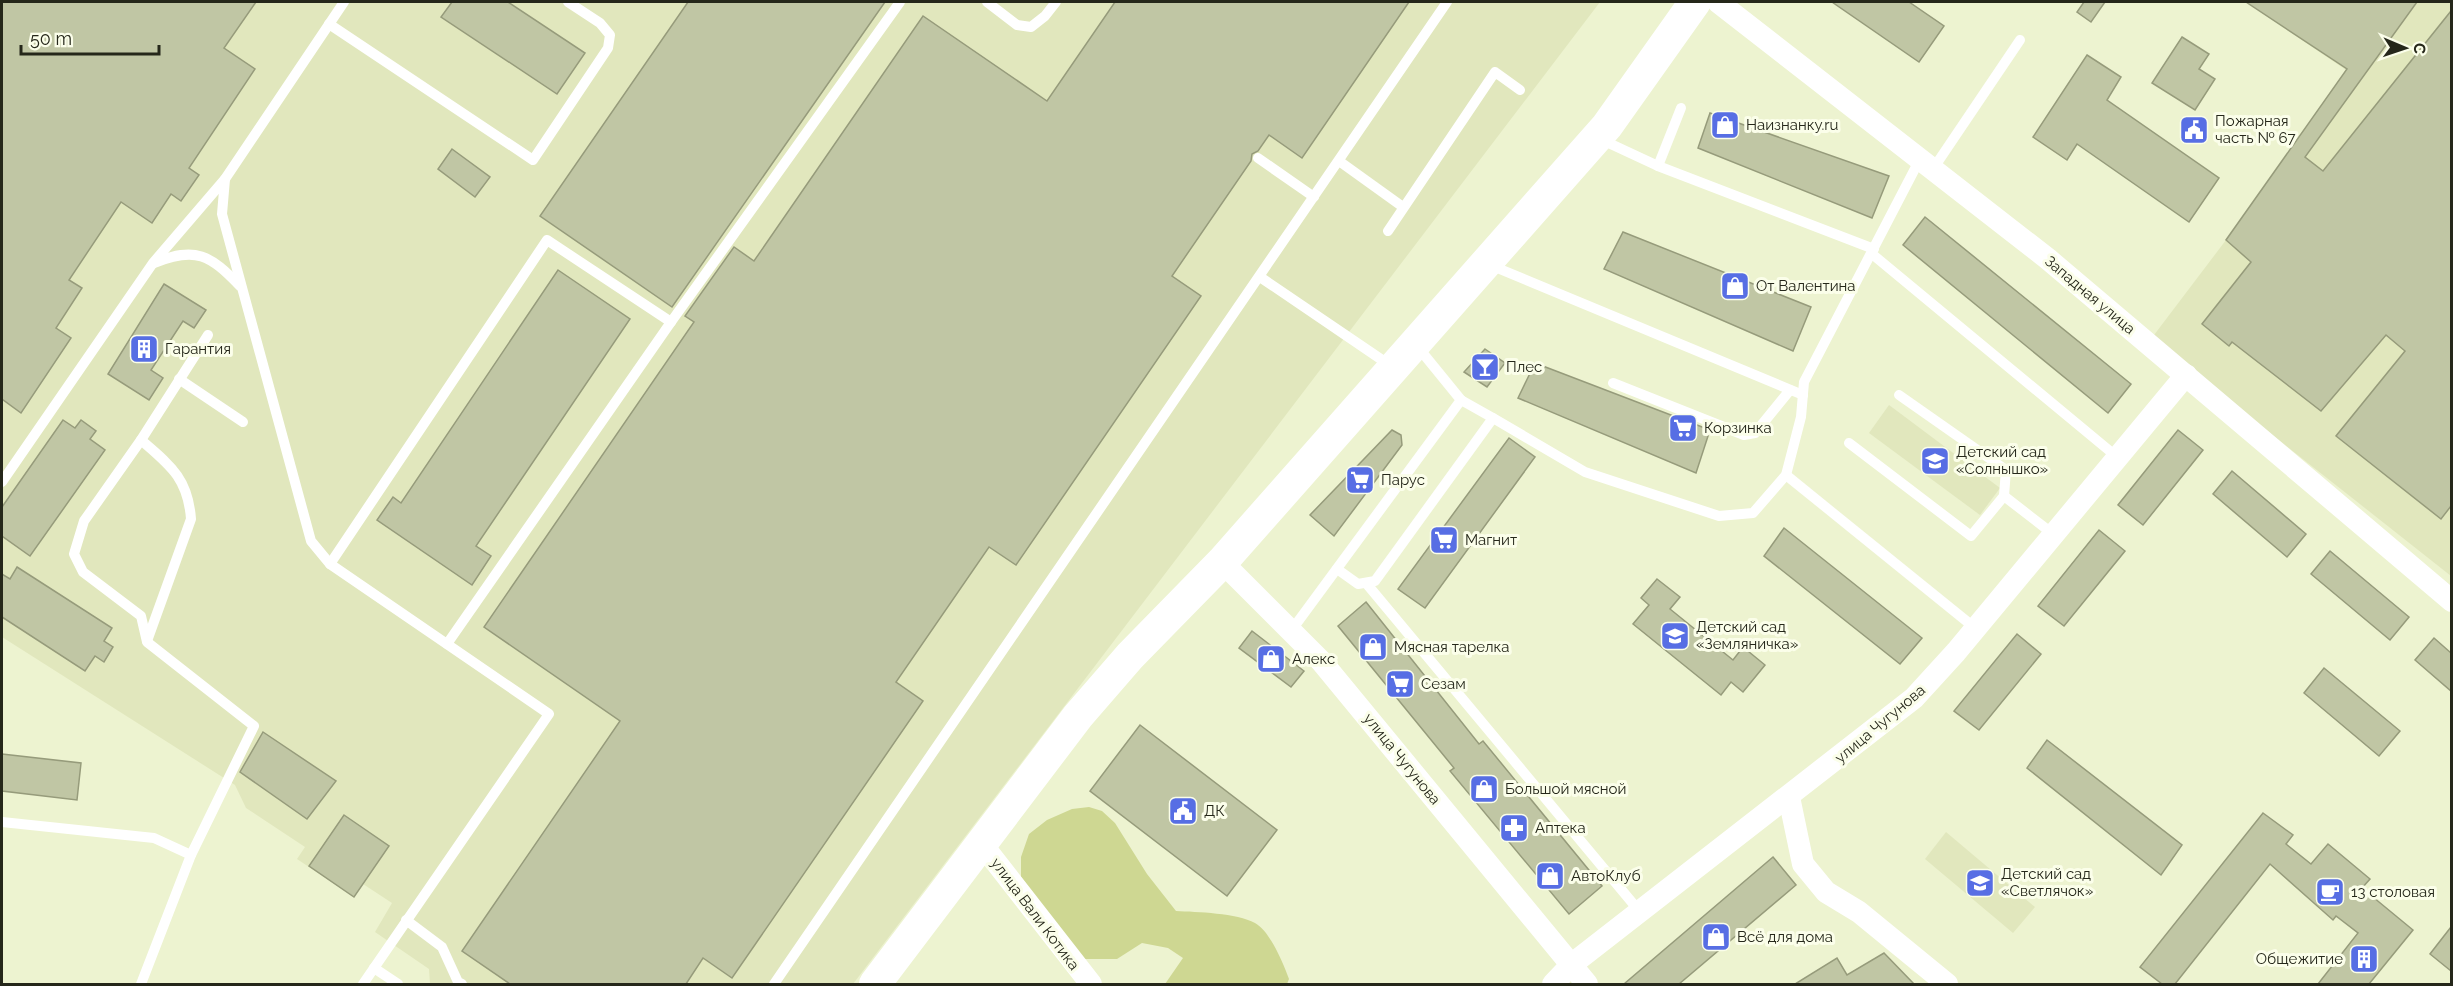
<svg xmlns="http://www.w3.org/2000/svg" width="2453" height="986" font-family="Raleway,sans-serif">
	<rect width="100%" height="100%" fill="#edf3d0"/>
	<g fill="#e1e7bd">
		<path d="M2,2H1600L853,984H430L429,969L375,932L392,903L363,884L354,897L297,859L305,847L246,808L235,785L2,637Z"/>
		<path d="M2246,2H2451V576L2151,339L2226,240L2346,70Z"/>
		<path d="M1889,405L2000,488L1980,515L1869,433Z"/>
		<path d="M1946,832L2035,907L2013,933L1925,859Z"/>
	</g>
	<path fill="#ced792" d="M1089,807L1102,811L1115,823L1147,874L1176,911C1197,912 1237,913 1255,923C1270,931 1283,963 1289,979L1287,984H1165L1183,958L1168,948L1142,943L1117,959H1083L1021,877V857L1029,834L1047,820L1072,809Z"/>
	<g fill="#c0c6a4" stroke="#969b7b" stroke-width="1.5">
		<path d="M2,2H256L224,48L255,69L189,168L199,175L181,201L171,194L152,223L121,202L69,280L82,288L56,328L71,338L21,413L2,399Z"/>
		<path d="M452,2H508L585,53L557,94L441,17Z"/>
		<path d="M688,2H885L672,307L540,216Z"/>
		<path d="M1115,2H1409L1302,158L1269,135L1258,151L1252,154L1251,161L1172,276L1201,296L1016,565L989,547L896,682L923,701L732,978L703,958L686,984H510L462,951L620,721L484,627L694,322L685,316L734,247L754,261L923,16L1047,101Z"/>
		<path d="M1832,2H1909L1944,26L1919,62Z"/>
		<path d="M2084,2H2105L2091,22L2077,12Z"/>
		<path d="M2246,2H2417L2305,157L2323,171L2451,11V506L2441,519L2336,436L2405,351L2386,335L2321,411L2232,342L2229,346L2202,324L2251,262L2226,240L2347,69Z"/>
		<path d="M2182,37L2209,54L2199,69L2215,79L2195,110L2152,83Z"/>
		<path d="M2087,55L2121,77L2107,100L2219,178L2189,222L2077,144L2067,160L2033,137Z"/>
		<path d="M1710,113L1889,176L1872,218L1698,148Z"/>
		<path d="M452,149L490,177L475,197L438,169Z"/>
		<path d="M1925,217L2131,384L2108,413L1903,245Z"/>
		<path d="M1623,232L1811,307L1793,351L1604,269Z"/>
		<path d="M558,270L630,319L476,546L491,556L472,585L377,520L393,497L401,503Z"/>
		<path d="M164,284L206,310L194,328L183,321L151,370L163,378L149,400L108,374Z"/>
		<path d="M1485,349L1505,363L1487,387L1464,372Z"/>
		<path d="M1535,363L1710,430L1696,473L1518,398Z"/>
		<path d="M63,420L75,428L81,420L96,431L90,439L105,450L30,556L2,536V507Z"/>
		<path d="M1392,430L1401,435L1402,445L1334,536L1310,515Z"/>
		<path d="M2178,430L2203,450L2143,525L2118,505Z"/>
		<path d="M1509,438L1535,457L1425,608L1398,589Z"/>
		<path d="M2232,471L2306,534L2287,557L2213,494Z"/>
		<path d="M1784,528L1922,638L1900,664L1764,556Z"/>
		<path d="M2099,530L2125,551L2064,626L2038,606Z"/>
		<path d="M2330,551L2409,617L2390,640L2311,574Z"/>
		<path d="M17,567L112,628L104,641L113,647L104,662L95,656L85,671L2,617V574L10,579Z"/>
		<path d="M1657,579L1680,597L1670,609L1733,660L1743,647L1765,665L1743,692L1731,682L1721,695L1633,624L1649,605L1641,598Z"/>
		<path d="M1366,602L1479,744L1483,741L1602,886L1569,914L1450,771L1454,768L1338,626Z"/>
		<path d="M1252,631L1304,671L1291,687L1239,648Z"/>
		<path d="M2017,634L2041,654L1979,730L1954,711Z"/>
		<path d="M2434,638L2451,653V691L2415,660Z"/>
		<path d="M2324,668L2400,731L2379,756L2304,693Z"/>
		<path d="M1140,725L1277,830L1227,896L1090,791Z"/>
		<path d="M263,732L336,781L307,819L240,772Z"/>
		<path d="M2047,740L2182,845L2161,875L2027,768Z"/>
		<path d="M2,754L81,763L77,800L2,791Z"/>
		<path d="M2263,813L2293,835L2286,844L2311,864L2328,844L2370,879L2362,888L2413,930L2369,984H2318L2358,933L2336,916L2333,920L2270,864L2175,984H2162L2140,967Z"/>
		<path d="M344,815L389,846L354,897L309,866Z"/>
		<path d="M1773,857L1796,885L1679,984H1624Z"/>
		<path d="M2451,927V971L2430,954Z"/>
		<path d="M1884,953L1914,984H1795L1837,958L1847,975Z"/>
	</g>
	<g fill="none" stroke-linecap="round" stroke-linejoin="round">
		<g stroke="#fff" stroke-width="10">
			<path d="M987,2L1017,25L1031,27L1045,16L1056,2"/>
			<path d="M329,24L533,160L608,48L610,35L600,23L568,2"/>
			<path d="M1600,139L1658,166L1874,249"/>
			<path d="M1258,158L1314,197"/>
			<path d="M1339,161L1403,207"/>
			<path d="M1658,166L1681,108"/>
			<path d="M1933,169L2020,40"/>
			<path d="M225,179L222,214L311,541L330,564L549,714L363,984"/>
			<path d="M1388,231L1495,72L1520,90"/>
			<path d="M1872,254L2117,457"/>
			<path d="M154,263C196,246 210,255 240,286"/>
			<path d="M1490,265L1803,395"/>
			<path d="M1260,277L1391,366"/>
			<path d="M179,379L243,422"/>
			<path d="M1613,383L1744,435L1755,433L1790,390"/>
			<path d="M1899,395L2006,470L2004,496"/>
			<path d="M1493,418L1585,472L1719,516L1753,513L1786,475L1801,417L1804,382L1920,159"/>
			<path d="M141,440C170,465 188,478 191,519L147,641"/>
			<path d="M1849,443L1971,536L2004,496L2053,534"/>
			<path d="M1786,475L1975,628"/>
			<path d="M2,482L153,263L225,179L344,2"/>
			<path d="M330,564L547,240L671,322"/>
			<path d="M1337,569L1358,584L1375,581L1493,418L1461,400"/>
			<path d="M1366,583L1640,912"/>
			<path d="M1291,631L1461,400L1417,346"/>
			<path d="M447,644L671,322L900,2"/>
			<path d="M2,822L154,838L191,855"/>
			<path d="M406,920L442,947L458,982L462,984"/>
			<path d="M374,968L398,984"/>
			<path d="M141,984L191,855L254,726L147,642L141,616L83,572L74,554L84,521L141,440L208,335"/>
			<path d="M774,984L1447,2"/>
		</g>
		<g stroke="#fff" stroke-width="22">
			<path d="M1718,2L2048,259L2452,601"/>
			<path d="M1222,562L1321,661L1587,984"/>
			<path d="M1789,797L1803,864L1826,892L1859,912L1947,984"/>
			<path d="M981,843L1091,984"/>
			<path d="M1553,984L1571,965L1914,698L1956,652L2186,375"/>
		</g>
		<path stroke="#fff" stroke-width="32" d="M875,984L1078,716L1130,656L1222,562L1607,126L1695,2"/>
	</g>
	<defs>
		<g id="shop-square" transform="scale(1.5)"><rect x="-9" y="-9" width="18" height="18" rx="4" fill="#576ee4" stroke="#fbfeea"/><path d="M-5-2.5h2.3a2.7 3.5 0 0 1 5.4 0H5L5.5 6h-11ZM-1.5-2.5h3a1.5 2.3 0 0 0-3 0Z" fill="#fff"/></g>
		<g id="civic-square" transform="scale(1.5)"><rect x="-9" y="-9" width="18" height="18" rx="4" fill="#576ee4" stroke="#fbfeea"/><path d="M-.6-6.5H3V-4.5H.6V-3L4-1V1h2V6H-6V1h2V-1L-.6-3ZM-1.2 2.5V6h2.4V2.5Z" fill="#fff"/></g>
		<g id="building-square" transform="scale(1.5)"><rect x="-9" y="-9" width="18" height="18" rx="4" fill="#576ee4" stroke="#fbfeea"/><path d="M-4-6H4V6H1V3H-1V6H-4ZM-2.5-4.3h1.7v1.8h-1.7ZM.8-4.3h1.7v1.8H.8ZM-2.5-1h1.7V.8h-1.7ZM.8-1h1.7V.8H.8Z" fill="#fff"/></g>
		<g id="bar-square" transform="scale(1.5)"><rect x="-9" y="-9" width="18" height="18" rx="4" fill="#576ee4" stroke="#fbfeea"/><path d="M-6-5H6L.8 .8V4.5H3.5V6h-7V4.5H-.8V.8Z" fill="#fff"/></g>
		<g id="supermarket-square" transform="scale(1.5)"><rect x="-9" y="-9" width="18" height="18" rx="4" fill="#576ee4" stroke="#fbfeea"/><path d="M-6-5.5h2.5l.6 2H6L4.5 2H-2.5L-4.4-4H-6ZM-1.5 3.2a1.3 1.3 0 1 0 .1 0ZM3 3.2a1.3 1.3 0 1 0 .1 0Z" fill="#fff"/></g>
		<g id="school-square" transform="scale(1.5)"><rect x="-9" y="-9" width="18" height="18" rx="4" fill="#576ee4" stroke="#fbfeea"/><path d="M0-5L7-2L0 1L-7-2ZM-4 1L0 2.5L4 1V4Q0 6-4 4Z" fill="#fff"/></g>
		<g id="pharmacy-square" transform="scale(1.5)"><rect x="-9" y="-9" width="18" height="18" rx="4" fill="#576ee4" stroke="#fbfeea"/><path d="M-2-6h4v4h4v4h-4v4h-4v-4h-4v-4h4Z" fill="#fff"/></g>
		<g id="cafe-square" transform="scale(1.5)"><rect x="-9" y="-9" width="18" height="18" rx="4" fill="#576ee4" stroke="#fbfeea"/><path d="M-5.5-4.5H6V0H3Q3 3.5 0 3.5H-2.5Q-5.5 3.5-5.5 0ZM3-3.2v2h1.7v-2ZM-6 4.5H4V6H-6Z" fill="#fff"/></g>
	</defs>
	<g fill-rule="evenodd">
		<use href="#shop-square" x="1725" y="125"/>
		<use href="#civic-square" x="2194" y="130"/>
		<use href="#shop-square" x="1735" y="286"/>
		<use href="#building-square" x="144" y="349"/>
		<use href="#bar-square" x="1485" y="367"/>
		<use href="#supermarket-square" x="1683" y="428"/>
		<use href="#school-square" x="1935" y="461"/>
		<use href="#supermarket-square" x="1360" y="480"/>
		<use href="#supermarket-square" x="1444" y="540"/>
		<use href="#school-square" x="1675" y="636"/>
		<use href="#shop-square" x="1373" y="647"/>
		<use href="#shop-square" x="1271" y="659"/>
		<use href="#supermarket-square" x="1400" y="684"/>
		<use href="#shop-square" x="1484" y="789"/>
		<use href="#civic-square" x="1183" y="811"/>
		<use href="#pharmacy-square" x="1514" y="828"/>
		<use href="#shop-square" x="1550" y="876"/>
		<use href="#school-square" x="1980" y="883"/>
		<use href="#cafe-square" x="2330" y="892"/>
		<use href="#shop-square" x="1716" y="937"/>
		<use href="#building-square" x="2364" y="959"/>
	</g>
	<g text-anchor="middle" stroke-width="6" stroke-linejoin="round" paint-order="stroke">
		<g font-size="15" fill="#25271a" stroke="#fbfeea" text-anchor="start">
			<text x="2215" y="126">Пожарная<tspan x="2215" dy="17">часть № 67</tspan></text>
			<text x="1746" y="130">Наизнанку.ru</text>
			<text x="1756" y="291">От Валентина</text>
			<text x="165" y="354">Гарантия</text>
			<text x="1506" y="372">Плес</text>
			<text x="1704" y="433">Корзинка</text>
			<text x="1956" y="457">Детский сад<tspan x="1956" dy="17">«Солнышко»</tspan></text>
			<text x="1381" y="485">Парус</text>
			<text x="1465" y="545">Магнит</text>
			<text x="1696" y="632">Детский сад<tspan x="1696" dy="17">«Земляничка»</tspan></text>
			<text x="1394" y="652">Мясная тарелка</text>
			<text x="1292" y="664">Алекс</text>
			<text x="1421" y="689">Сезам</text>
			<text x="1505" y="794">Большой мясной</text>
			<text x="1204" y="816">ДК</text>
			<text x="1535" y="833">Аптека</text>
			<text x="2001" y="879">Детский сад<tspan x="2001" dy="17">«Светлячок»</tspan></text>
			<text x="1571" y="881">АвтоКлуб</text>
			<text x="2351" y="897">13 столовая</text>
			<text x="1737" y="942">Всё для дома</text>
			<text x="2343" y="964" text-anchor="end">Общежитие</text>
		</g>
		<g font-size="15" fill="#25271a" stroke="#fbfeea">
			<text transform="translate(2090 295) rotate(40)" y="5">Западная улица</text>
			<text transform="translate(1880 724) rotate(-40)" y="5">улица Чугунова</text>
			<text transform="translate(1402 759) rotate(51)" y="5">улица Чугунова</text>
			<text transform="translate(1035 914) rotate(53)" y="5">улица Вали Котика</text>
		</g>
	</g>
	<rect width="2453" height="986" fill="none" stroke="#25271a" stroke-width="6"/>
	<g transform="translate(2405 48) rotate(92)" stroke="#fbfeea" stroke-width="4.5" paint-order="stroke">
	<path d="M0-4.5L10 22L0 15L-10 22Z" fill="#25271a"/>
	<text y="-9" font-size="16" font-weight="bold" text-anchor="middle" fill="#25271a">С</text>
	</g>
	<path d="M21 45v9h138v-9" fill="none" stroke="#25271a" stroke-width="3"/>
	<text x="30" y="45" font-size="18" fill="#25271a" stroke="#fbfeea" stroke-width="4.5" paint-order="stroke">50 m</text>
</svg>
